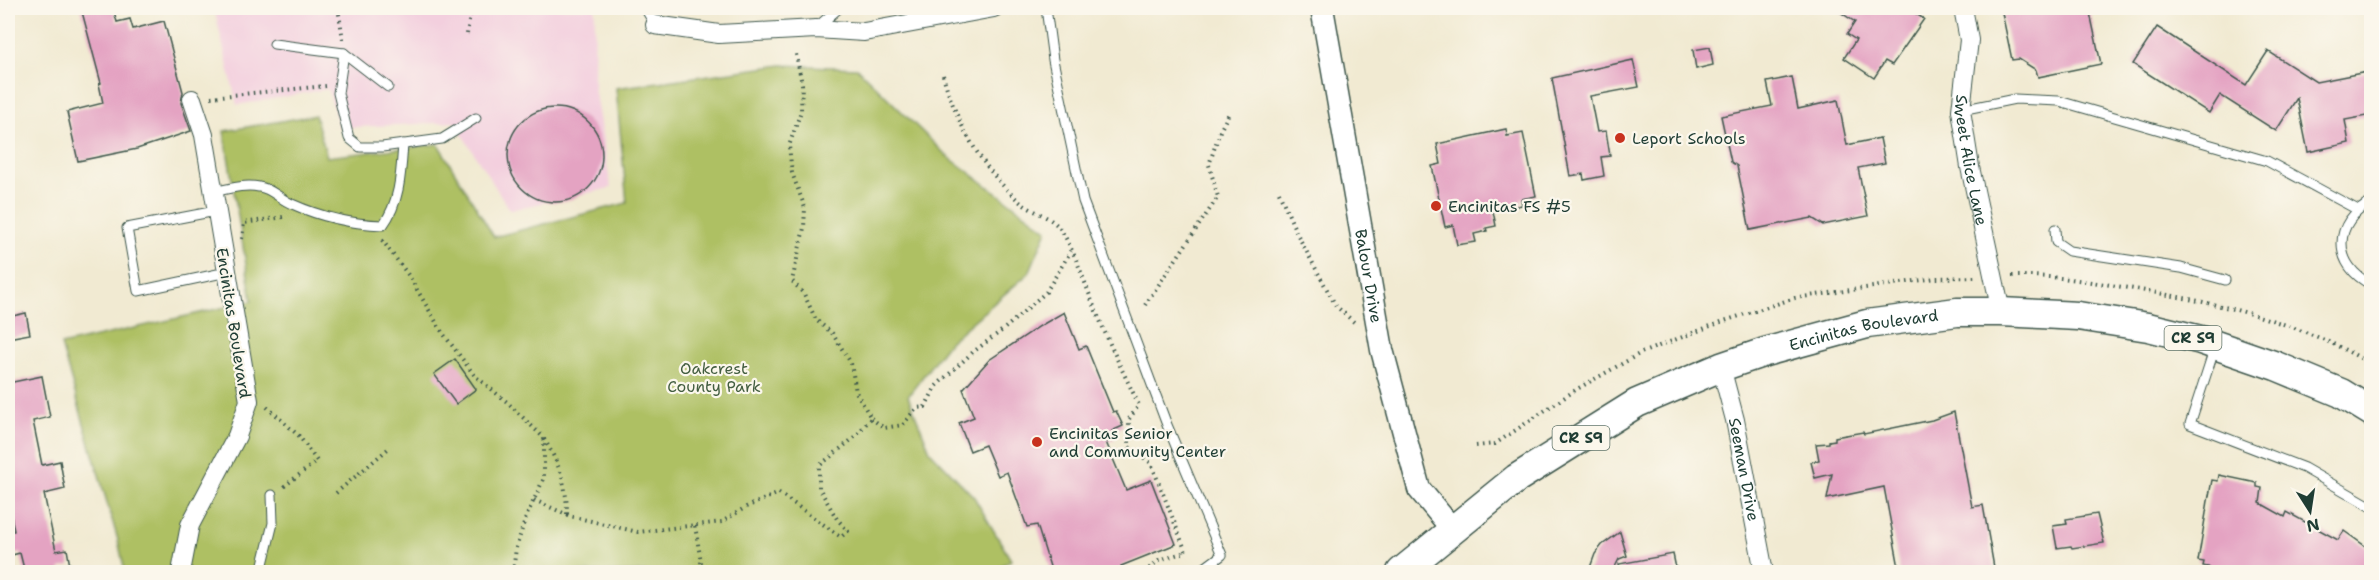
<svg xmlns="http://www.w3.org/2000/svg" width="2379" height="580" font-family="'Shantell Sans',sans-serif">
	<rect width="100%" height="100%" fill="#fbf7ec"/>
	<filter id="ink" filterUnits="userSpaceOnUse"><feTurbulence type="fractalNoise" baseFrequency=".0167" numOctaves="2"/><feDisplacementMap in="SourceGraphic" scale="12" xChannelSelector="R" yChannelSelector="G"/><feConvolveMatrix kernelMatrix="1 2 1 2 8 2 1 2 1" color-interpolation-filters="sRGB"/></filter>
	<filter id="wash" filterUnits="userSpaceOnUse"><feTurbulence type="fractalNoise" baseFrequency=".008" numOctaves="4" result="noise"/><feDisplacementMap in="SourceGraphic" scale="24" xChannelSelector="R" yChannelSelector="G"/><feGaussianBlur stdDeviation="1.35" result="paint"/><feColorMatrix in="noise" values="0 0 0 0 0 0 0 0 0 0 0 0 0 0 0 0 0 1.4 0 .05"/><feComposite in="paint" operator="in"/></filter>
	<g filter="url(#wash)">
		<rect width="100%" height="100%" fill="#f1ead2"/>
		<path fill="#f3cfde" d="M214,8H595L594,87L611,188L510,210L454,122L339,128L328,89L237,105Z"/>
		<path fill="#aec064" stroke="#667e4c" stroke-width="1.5" d="M782,65L857,68L947,156L1047,230L1029,273L949,342L908,396L930,451L974,497L1011,560L992,572H125L118,540L61,345L252,301L224,131L315,115L327,157L438,144L494,237L627,203L616,88Z"/>
		<g id="blocks">
			<g fill="#e4a3c2">
				<path d="M81,8H113L117,22L130,19L133,29L164,21L183,92L181,103L191,131L137,149L78,161L67,112L103,103L99,84L101,83Z"/>
				<path d="M1834,8H1907L1924,19L1892,65L1885,61L1874,78L1844,58L1856,40L1847,34L1855,22Z"/>
				<path d="M2001,8H2089L2101,64L2038,77L2036,70L2019,59L2012,60Z"/>
				<path d="M2157,27L2246,85L2268,51L2316,82L2372,71V115L2345,120L2349,143L2308,152L2297,98L2276,131L2220,95L2209,113L2133,64Z"/>
				<path d="M1710,47L1713,65L1696,69L1693,50Z"/>
				<path d="M1633,60L1639,87L1590,96L1597,132L1606,131L1610,156L1601,157L1604,176L1584,180L1583,174L1570,176L1552,78Z"/>
				<path d="M1792,77L1798,109L1838,100L1847,145L1880,138L1885,163L1858,168L1868,216L1823,225L1812,218L1750,230L1737,166L1731,162L1721,116L1772,106L1767,82Z"/>
				<circle cx="555" cy="155" r="47"/>
				<path d="M1506,129L1507,136L1523,133L1536,196L1521,199L1522,205L1493,211L1496,226L1486,228L1487,231L1474,234L1476,242L1457,245L1453,225L1445,227L1432,166L1441,164L1437,144Z"/>
				<path d="M1064,312L1079,349L1086,346L1113,412L1116,411L1123,426L1112,431L1115,439L1106,442L1126,490L1151,480L1176,544L1121,566L1124,573H1052L1037,525L1027,527L1007,472L998,476L985,445L970,451L959,423L974,417L963,389L989,360L1040,326Z"/>
				<path d="M26,313L30,334L8,338V317Z"/>
				<path d="M455,359L476,389L456,404L434,374Z"/>
				<path d="M42,376L50,417L33,421L42,465L60,461L65,489L44,494L56,551L67,549L70,566L60,568L61,573H25L20,553L8,556V532L14,531L8,499V383Z"/>
				<path d="M1954,412L1972,507L1983,505L1995,573H1900L1884,487L1827,499L1832,474L1815,478L1811,462L1819,460L1816,444L1829,443V441L1835,440V437L1863,432L1864,434L1932,420Z"/>
				<path d="M2219,475L2257,483V487L2262,488L2260,503L2285,517L2287,512L2338,540L2344,531L2372,551V573H2234L2203,566L2204,562L2198,561L2208,501L2212,480L2218,481Z"/>
				<path d="M2097,514L2104,543L2072,548L2071,546L2057,548L2053,526L2067,524L2066,519Z"/>
				<path d="M1620,532L1627,556L1619,559L1612,573H1588L1595,554L1602,545Z"/>
				<path d="M1673,554L1677,573H1620L1619,564Z"/>
			</g>
		</g>
	</g>
	<g filter="url(#ink)">
		<use href="#blocks" fill-opacity="0" stroke="#3e574c" stroke-width="1.5"/>
		<g fill="none" stroke-linecap="round" stroke-linejoin="round">
			<g stroke="#3e574c" stroke-width="11">
				<g id="service">
					<path d="M645,8L655,25"/>
					<path d="M1046,8L1053,60L1083,201L1167,425L1222,555L1199,572"/>
					<path d="M816,28L839,8"/>
					<path d="M274,44L344,53L388,87"/>
					<path d="M344,53L338,93L349,138L360,147H382L442,139L476,118"/>
					<path d="M1961,110L2015,99L2059,101L2267,161L2358,210"/>
					<path d="M213,192C228,189 244,184 259,187C271,188 281,200 292,204C321,217 352,224 383,225C400,202 401,173 403,144"/>
					<path d="M2372,202C2332,221 2332,266 2372,285"/>
					<path d="M216,211L127,228L138,291L227,272"/>
					<path d="M2055,229L2056,242L2069,251L2181,268L2225,280"/>
					<path d="M2215,347L2190,424L2304,468L2372,507"/>
					<path d="M261,572L273,523L272,495"/>
				</g>
			</g>
			<g stroke="#3e574c" stroke-width="20">
				<g id="minor">
					<path id="s1" d="M1963,8L1969,40L1961,110L1970,167L2001,312"/>
					<path d="M655,25L719,34L816,29L864,32L994,8"/>
					<path id="s2" d="M1721,367L1735,420L1764,572"/>
					<path d="M181,572L190,525L237,436L249,401L204,135L192,99"/>
				</g>
			</g>
			<g stroke="#3e574c" stroke-width="25">
				<g id="tertiary">
					<path id="s3" d="M1322,8L1382,350L1419,489L1453,530"/>
				</g>
			</g>
			<g stroke="#3e574c" stroke-width="31">
				<g id="primary">
					<path id="s4" d="M1401,572L1517,478L1637,403L1721,367L1765,352L1867,324L1957,312H2001L2078,316L2148,327L2201,340L2276,366L2341,393L2372,412"/>
				</g>
			</g>
			<g stroke="#3e574c" stroke-width="4" stroke-dasharray="1.5 4.5" stroke-linecap="butt">
				<path d="M338,8L343,39"/>
				<path d="M467,34L471,8"/>
				<path d="M943,75C956,123 982,169 1020,202C1032,212 1053,217 1061,230C1078,257 1086,289 1099,318C1111,348 1125,376 1139,405L1129,419V447L1151,463L1186,552L1159,560L1145,572"/>
				<path d="M211,97L326,86"/>
				<path d="M1279,192L1296,232L1336,306L1355,323"/>
				<path d="M242,239L244,223L283,217"/>
				<path d="M382,240L409,276L442,332L475,376L507,402L544,438V478L526,517L516,548L513,572"/>
				<path d="M2012,276C2054,275 2093,282 2134,289C2214,302 2303,322 2372,365"/>
				<path d="M1145,305L1218,197L1209,165L1220,131L1229,113"/>
				<path d="M267,407L299,436L317,461L282,488"/>
				<path d="M871,418L884,428L903,425L916,408L925,407L936,386L973,352L1004,329L1046,292L1071,251"/>
				<path d="M544,439C559,463 567,485 567,514"/>
				<path d="M1476,446L1495,444L1577,389L1641,353L1721,322L1795,298L1936,278L1975,277"/>
				<path d="M336,493L389,448"/>
				<path d="M534,500L570,516L638,532L722,522L746,507L779,493L841,537L848,531L837,519L819,488V466L855,437L871,418L856,392L851,363L832,333L816,320L804,294L792,281L804,228L805,208L792,173L789,146L801,111L802,84L796,54"/>
				<path d="M695,526L702,568L707,572"/>
			</g>
			<use href="#service" stroke="#fff" stroke-width="9"/>
			<use href="#minor" stroke="#fff" stroke-width="18"/>
			<use href="#tertiary" stroke="#fff" stroke-width="22"/>
			<use href="#primary" stroke="#fff" stroke-width="28"/>
		</g>
	</g>
	<g fill="#c8321e" stroke="#fbf7ec" stroke-width="2">
		<circle cx="1620" cy="138" r="6"/>
		<circle cx="1436" cy="206" r="6"/>
		<circle cx="1037" cy="442" r="6"/>
	</g>
	<g text-anchor="middle" stroke-width="4.5" stroke-linejoin="round" paint-order="stroke">
		<g fill="#fbf7ec" stroke="#61756b" stroke-width="1.5">
			<rect x="2164.5" y="326" width="57" height="24" rx="4.5"/>
			<rect x="1552.5" y="426" width="57" height="24" rx="4.5"/>
		</g>
		<g font-size="15" font-weight="bold" fill="#1f3d34">
			<text x="2193" y="343">CR S9</text>
			<text x="1581" y="443">CR S9</text>
		</g>
		<g font-size="16" fill="#1f3d34" stroke="#fbf7ec" text-anchor="start">
			<text x="1632" y="144">Leport Schools</text>
			<text x="1448" y="212">Encinitas FS #5</text>
			<text x="1049" y="439">Encinitas Senior<tspan x="1049" dy="18">and Community Center</tspan></text>
		</g>
		<g font-size="16" fill="#1f3d34" stroke="#fbf7ec">
			<text dy="6" stroke="none"><textPath href="#s1" startOffset="154">Sweet Alice Lane</textPath></text>
			<text dy="6" stroke="none"><textPath href="#s3" startOffset="272">Balour Drive</textPath></text>
			<text transform="translate(234 323) rotate(81)" y="6">Encinitas Boulevard</text>
			<text dy="6" stroke="none"><textPath href="#s4" startOffset="530">Encinitas Boulevard</textPath></text>
			<text dy="6" stroke="none"><textPath href="#s2" startOffset="105">Seeman Drive</textPath></text>
		</g>
		<g font-size="16" fill="#435e40" stroke="#fbf7ec">
			<text x="714" y="374">Oakcrest<tspan x="714" dy="18">County Park</tspan></text>
		</g>
	</g>
	<rect width="2379" height="580" fill="none" stroke="#fbf7ec" stroke-width="30"/>
	<g transform="translate(2310 511) rotate(168)" stroke="#fbf7ec" stroke-width="4.5" paint-order="stroke">
	<path d="M0-4.5L10 22L0 15L-10 22Z" fill="#1f3d34"/>
	<text y="-9" font-size="16" font-weight="bold" text-anchor="middle" fill="#1f3d34">N</text>
	</g>
</svg>
